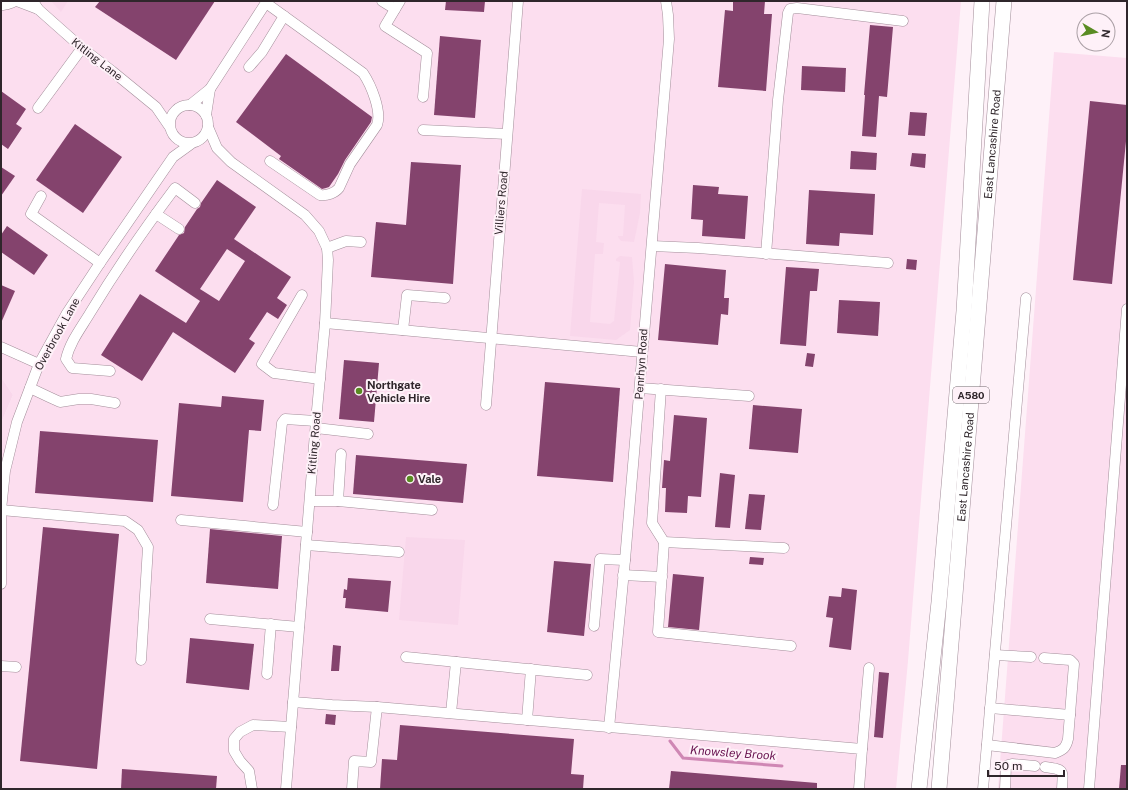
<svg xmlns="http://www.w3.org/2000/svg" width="1128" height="790" font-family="'Public Sans',sans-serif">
	<rect width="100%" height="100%" fill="#fef1f8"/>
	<g fill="#fcdeef">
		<path d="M1,1H961L908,661L896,789H1V423L13,395L1,377Z"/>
		<path d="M1054,52L1127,58V789H998Z"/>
	</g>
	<g fill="#f9d7eb">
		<path d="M51,1H68L61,12Z"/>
		<path d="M582,189L641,194L640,213L634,242L621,241L618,237V236H623L625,205L599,203L596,242L604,243L603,254H595L590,322L610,324L614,321L620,262L616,261V259L620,256L632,257L634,282L630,330L616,340L570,336Z"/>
		<path d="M1,377L13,395L1,423Z"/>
		<path d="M406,537L465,540L458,625L399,620Z"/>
	</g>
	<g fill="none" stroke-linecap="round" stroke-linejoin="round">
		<path stroke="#cf87b4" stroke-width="3" d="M670,741L683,758L782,766"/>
	</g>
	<g fill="#84436d" fill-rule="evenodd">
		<path d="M100,1H215L176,60L95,7Z"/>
		<path d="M446,1H485L484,12L445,10Z"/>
		<path d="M733,1H765L764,14H772L766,91L718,87L725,10L733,11Z"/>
		<path d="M870,25L893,27L887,97L879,96L876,137L862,136L865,95H864Z"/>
		<path d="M440,36L481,40L475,118L434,115Z"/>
		<path d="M286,54L372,117L371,122L345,160L338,174L329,187L326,188L322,189L279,159L281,156L236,122Z"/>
		<path d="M802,66L846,68L845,92L801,90Z"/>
		<path d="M1,91L26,109L16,124L22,128L8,149L1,144Z"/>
		<path d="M1090,101L1127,105V131L1112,284L1073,280Z"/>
		<path d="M910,112L927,113L925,136L908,135Z"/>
		<path d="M75,124L122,157L83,213L36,180Z"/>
		<path d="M851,151L877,153L876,170L850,169Z"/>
		<path d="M912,153L926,154L925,168L910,166Z"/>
		<path d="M411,162L461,165L453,284L371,277L376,222L406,225Z"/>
		<path d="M1,167L15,176L1,196Z"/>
		<path d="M217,180L256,207L234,239L291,277L277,298L287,305L278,319L267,312L249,339L255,343L235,373L173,332L142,381L101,355L140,294L186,323L200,301L155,271L179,235L184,233L185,227L197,209L200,207L201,203ZM227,249L245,261L219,301L200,289Z"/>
		<path d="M693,185L719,187L718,194L748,196L745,239L702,236L703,220L691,219Z"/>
		<path d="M809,190L875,194L873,235L840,233L839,246L806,244Z"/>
		<path d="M7,226L48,255L34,275L1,252V235Z"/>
		<path d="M907,259L917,260L916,270L906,269Z"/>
		<path d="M665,264L726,270L724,298H729L728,315L721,314L718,345L658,340Z"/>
		<path d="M786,267L819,269L817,291H810L806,346L780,344Z"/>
		<path d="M1,285L15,291L1,323Z"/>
		<path d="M839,300L880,302L878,336L837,333Z"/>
		<path d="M807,353L815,354L813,367L805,366Z"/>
		<path d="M344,360L379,363L374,422L339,419Z"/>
		<path d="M545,382L620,388L613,482L537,476Z"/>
		<path d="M222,396L264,400L261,431L249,430L243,502L171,496L179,403L221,407Z"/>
		<path d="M753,405L802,409L798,453L749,449Z"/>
		<path d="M674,415L707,418L701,497L688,496L687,513L665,512L666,488H662L664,460L670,461Z"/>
		<path d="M40,431L158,440L153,502L35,493Z"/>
		<path d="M356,455L467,464L463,503L353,494Z"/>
		<path d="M720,473L735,475L730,528L715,527Z"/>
		<path d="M749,494L765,495L761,530L745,529Z"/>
		<path d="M43,527L119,534L97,769L20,761Z"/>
		<path d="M210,529L282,536L278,589L206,583Z"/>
		<path d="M750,557L764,558L763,565L749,564Z"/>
		<path d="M554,561L591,564L584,636L547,632Z"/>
		<path d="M673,574L704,577L699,630L668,627Z"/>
		<path d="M348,578L391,581L388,612L345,608L346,598H343L344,589L347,590Z"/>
		<path d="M842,588L857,590L851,650L829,647L833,618L826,617L829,596L841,597Z"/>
		<path d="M190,638L254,644L249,690L186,683Z"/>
		<path d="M333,645L341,646L339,671H331Z"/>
		<path d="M879,672L889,673L883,738L874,737Z"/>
		<path d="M326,714L336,715L335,725L325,724Z"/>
		<path d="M400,725L574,739L571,774L584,775L583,789H380L382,759L397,760Z"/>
		<path d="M1121,765H1127V789H1119Z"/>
		<path d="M122,769L217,776L216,789H121Z"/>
		<path d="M671,771L817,783V789H669Z"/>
	</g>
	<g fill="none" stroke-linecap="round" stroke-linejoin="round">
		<g stroke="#a38e9a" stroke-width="11">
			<g id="minor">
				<path d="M17,1L38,9"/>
				<path d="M33,1L38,9L82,48L112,71L156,107L169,126"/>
				<path d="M382,1L395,9"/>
				<path d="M400,1L385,26L427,53L423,97"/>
				<path d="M266,3L363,73C371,85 382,111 377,125L350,164L339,188C335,193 327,196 320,195L270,161"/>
				<path d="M249,67L262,52L284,16"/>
				<circle cx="189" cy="124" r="19"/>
				<path d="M190,105L210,89L267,1"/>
				<path d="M38,108L82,48"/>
				<path d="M206,115L210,89"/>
				<path d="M208,127L217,148L231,162L305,215L319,231L327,248L328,260L325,323L316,421L286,789"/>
				<path d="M423,130L507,134"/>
				<path d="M41,196L31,214L100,263"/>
				<path d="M156,214L179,229"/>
				<path d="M652,246L698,248L888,263"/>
				<path d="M327,248L346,241L361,242"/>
				<path d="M766,254L778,100L788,13L790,9L797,8L903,21"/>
				<path d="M302,295L262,364L274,373L320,379"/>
				<path d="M325,323L642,352"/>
				<path d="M403,330L407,295L445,298"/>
				<path d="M1,347L39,364"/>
				<path d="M110,371L72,368L66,359C70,342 81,328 90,313C116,270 145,228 175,188L195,203"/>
				<path d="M30,388L49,397L60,402L79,399H91L115,403"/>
				<path d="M640,388L749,396"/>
				<path d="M661,389L652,523L664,542L658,632L791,646"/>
				<path d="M486,405L518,1"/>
				<path d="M316,428L368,434"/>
				<path d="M310,501H338L432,510"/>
				<path d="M338,501L341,454"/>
				<path d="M273,505L282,423L285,419L316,421"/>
				<path d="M1,510L125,521L138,530L148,547L141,660"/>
				<path d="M181,520L307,532"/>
				<path d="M664,542L784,548"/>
				<path d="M306,545L399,552"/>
				<path d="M623,575L662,577"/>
				<path d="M1,584V510L5,471L17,422L39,364L67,313L100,263L173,157L191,144"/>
				<path d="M210,619L299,627"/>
				<path d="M594,626L600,559L625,560"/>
				<path d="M995,655L1031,657"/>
				<path d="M406,657L587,675"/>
				<path d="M1,666L16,667"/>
				<path d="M267,674L271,624"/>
				<path d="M293,702L332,705L377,707"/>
				<path d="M990,708L1070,715"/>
				<path d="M451,713L456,662"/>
				<path d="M527,720L531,669"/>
				<path d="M609,728L625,560L669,39L668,15L666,1"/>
				<path d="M987,745L1055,753C1063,750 1066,748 1068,739L1074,664L1070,660L1044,658"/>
				<path d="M862,749L869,668"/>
				<path d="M1045,767C1065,770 1063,769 1062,789"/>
				<path d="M252,789L249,771L240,761L234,751V739L240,732L253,725L291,727"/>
				<path d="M352,789L354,761L371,762L377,707L862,749L859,789"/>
				<path d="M983,789L1026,298"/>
				<path d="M1005,789L1006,767L1008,765L1012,764L1035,766"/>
				<path d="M1089,789L1127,309"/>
			</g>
		</g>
		<g stroke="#a38e9a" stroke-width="14">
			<path id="major" d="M1,4L6,3L12,1"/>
		</g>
		<g stroke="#a38e9a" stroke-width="16">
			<g id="highway">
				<path d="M919,789L939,602L964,311L982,1"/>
				<path id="s1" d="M939,789L1004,1"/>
			</g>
		</g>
		<use href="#minor" stroke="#fff" stroke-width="10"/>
		<use href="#major" stroke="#fff" stroke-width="13"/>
		<use href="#highway" stroke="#fff" stroke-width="15"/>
	</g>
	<g fill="#598b22" stroke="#fef1f8" stroke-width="1.5">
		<circle cx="359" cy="391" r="4"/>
		<circle cx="410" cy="479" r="4"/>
	</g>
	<g text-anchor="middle" stroke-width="4" stroke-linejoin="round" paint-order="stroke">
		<rect fill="#fef1f8" stroke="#6d6368" stroke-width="1" x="953" y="387" width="36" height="16" rx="3"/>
		<g font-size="10" font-weight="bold" fill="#2f262b">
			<text x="971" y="399">A580</text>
		</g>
		<g font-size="11" fill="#2f262b" stroke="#fef1f8">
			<text transform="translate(97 59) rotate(38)" y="4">Kitling Lane</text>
			<text dy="4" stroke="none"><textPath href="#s1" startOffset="647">East Lancashire Road</textPath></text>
			<text transform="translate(501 203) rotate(-85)" y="4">Villiers Road</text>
			<text transform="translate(57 334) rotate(-61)" y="4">Overbrook Lane</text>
			<text transform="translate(641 364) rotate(-86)" y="4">Penrhyn Road</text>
			<text transform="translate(314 443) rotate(-85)" y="4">Kitling Road</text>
			<text dy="4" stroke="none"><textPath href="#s1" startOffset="323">East Lancashire Road</textPath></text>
		</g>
		<g font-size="11" font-weight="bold" fill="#2f262b" stroke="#fef1f8" text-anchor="start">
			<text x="367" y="389">Northgate<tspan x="367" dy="13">Vehicle Hire</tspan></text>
			<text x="418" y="483">Vale</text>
		</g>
		<g font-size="12" font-style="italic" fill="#6a1551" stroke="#fef1f8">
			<text transform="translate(733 753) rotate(4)" y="4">Knowsley Brook</text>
		</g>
	</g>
	<rect width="1128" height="790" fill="none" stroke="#2f262b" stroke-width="4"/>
	<g transform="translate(1096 32) rotate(99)"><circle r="19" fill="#fef1f8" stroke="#aba0a6"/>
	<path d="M0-3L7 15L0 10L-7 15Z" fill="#598b22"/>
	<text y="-6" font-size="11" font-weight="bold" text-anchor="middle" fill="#2f262b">N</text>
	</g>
	<path d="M988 770v6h76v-6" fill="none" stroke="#2f262b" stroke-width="2"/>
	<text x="994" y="770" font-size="12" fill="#2f262b" stroke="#fef1f8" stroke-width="3" paint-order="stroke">50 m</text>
</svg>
